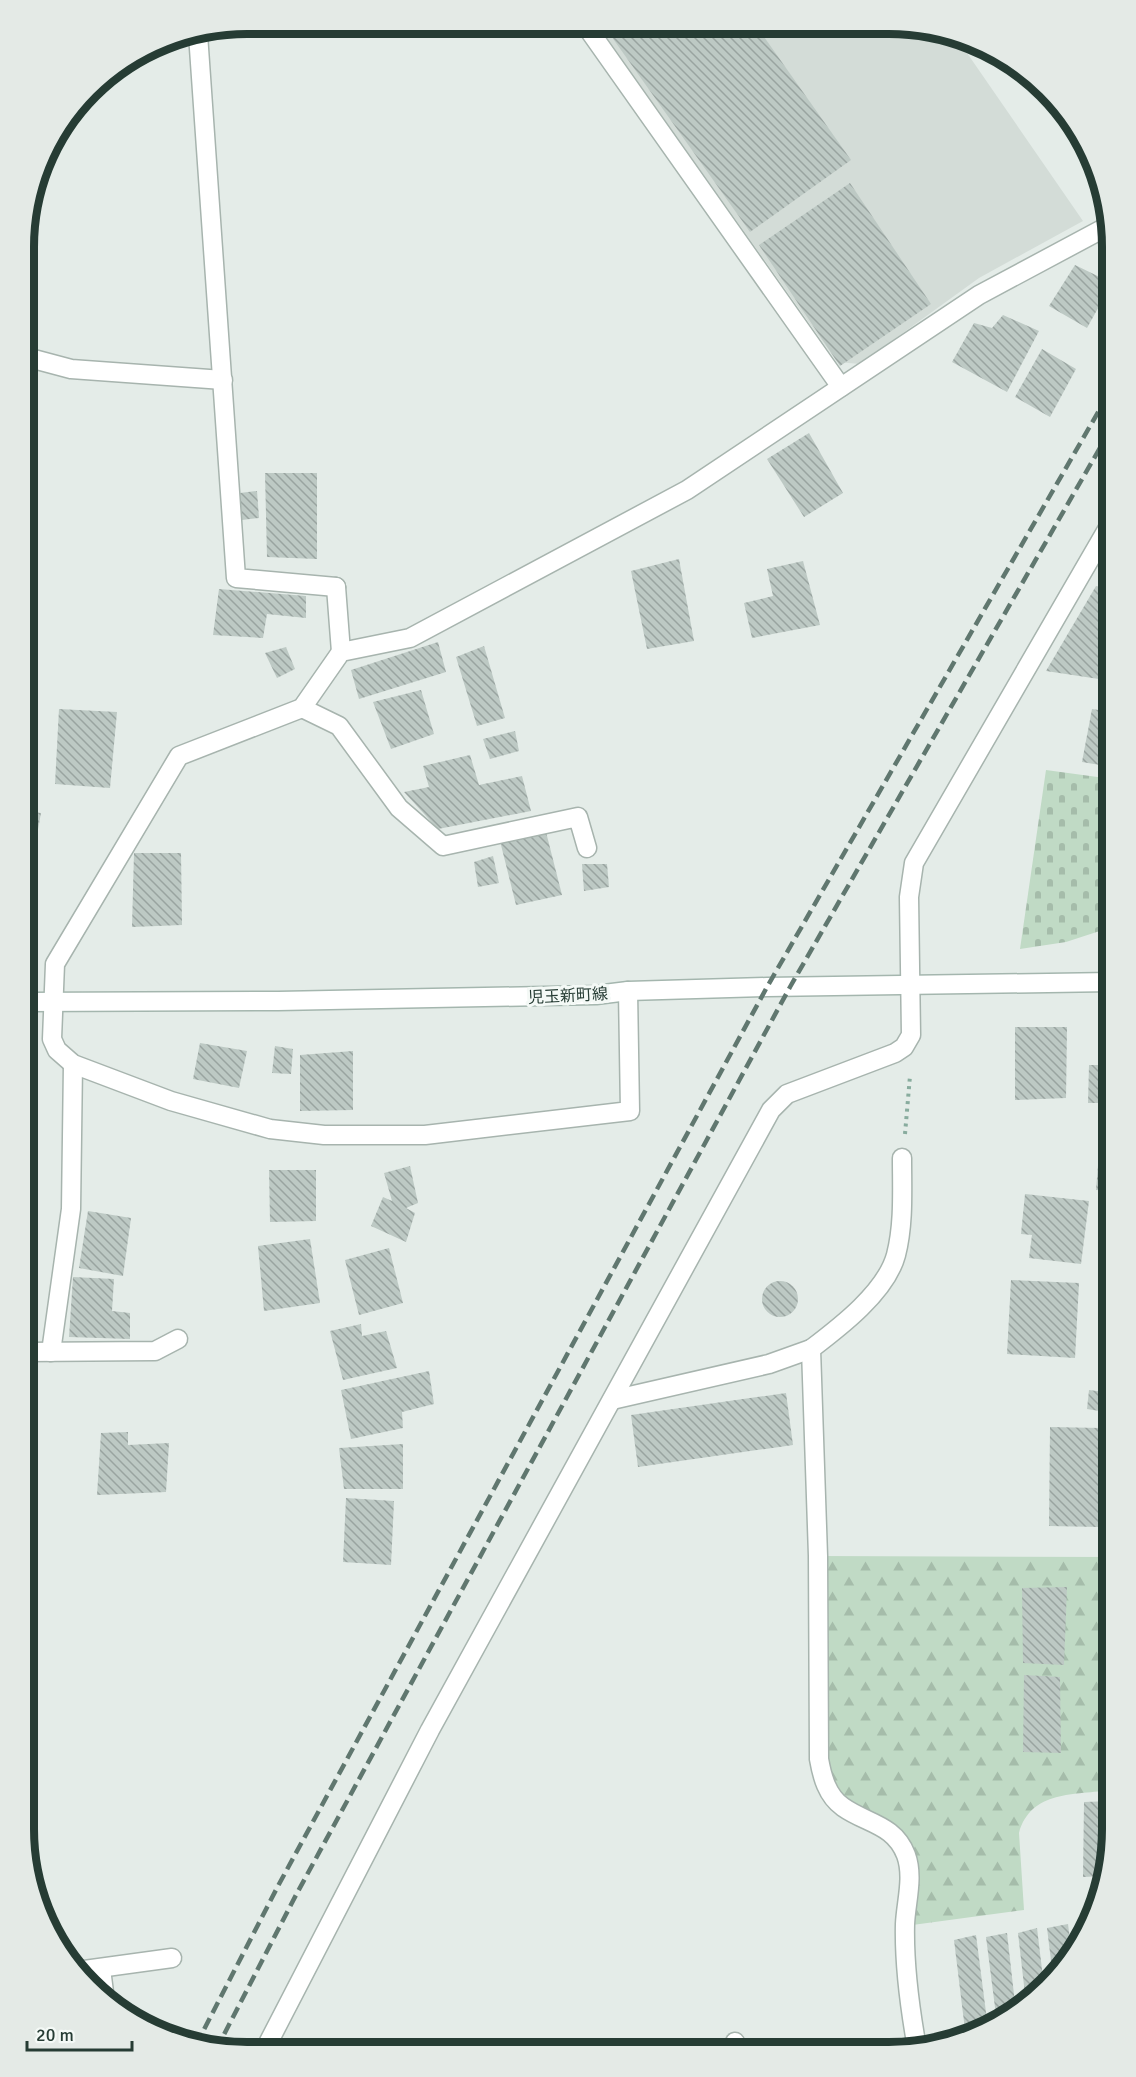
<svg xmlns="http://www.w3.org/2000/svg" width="1136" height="2077" font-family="Signika,'Noto Sans JP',sans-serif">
	<defs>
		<pattern id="forest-firs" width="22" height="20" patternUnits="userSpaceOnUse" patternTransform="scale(1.5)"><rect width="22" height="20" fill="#c0dac5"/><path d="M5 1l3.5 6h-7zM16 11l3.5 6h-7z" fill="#a5bcaa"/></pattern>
		<pattern id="cemetery-stones" width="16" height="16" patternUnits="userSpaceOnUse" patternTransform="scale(1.5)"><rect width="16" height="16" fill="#c0dac5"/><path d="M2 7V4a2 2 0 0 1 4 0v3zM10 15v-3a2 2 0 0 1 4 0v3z" fill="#a5bcaa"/></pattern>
		<pattern id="building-back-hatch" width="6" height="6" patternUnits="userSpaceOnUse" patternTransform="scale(1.5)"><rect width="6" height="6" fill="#bdc9c4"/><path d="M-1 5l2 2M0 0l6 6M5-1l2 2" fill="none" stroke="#99a4a0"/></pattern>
	</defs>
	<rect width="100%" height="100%" fill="#e4ece8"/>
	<path fill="#d3dcd7" d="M598,26L931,28L956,37L1083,221L979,278L860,364L837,362Z"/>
	<path fill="url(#forest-firs)" d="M818,1556L1112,1557V1790C1075,1795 1031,1790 1019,1833L1024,1910L905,1926L907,1857L842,1807L822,1777Z"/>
	<path fill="url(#cemetery-stones)" d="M1046,770L1112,779V927L1066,942L1020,949Z"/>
	<g fill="url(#building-back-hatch)">
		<path d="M604,26L757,27L851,160L750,232Z"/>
		<path d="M850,183L931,304L840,366L759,245Z"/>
		<path d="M1075,265L1112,283L1087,328L1049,306Z"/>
		<path d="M1003,315L1039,331L1007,392L952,362L974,323L992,328Z"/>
		<path d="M1042,349L1076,369L1050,417L1015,397Z"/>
		<path d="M809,433L843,493L804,517L767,459Z"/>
		<path d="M265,473H317V559L267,557Z"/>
		<path d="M257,491L259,518L242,520L240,493Z"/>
		<path d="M679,559L694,641L647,649L631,571Z"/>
		<path d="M803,561L820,625L752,638L744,603L773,596L767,569Z"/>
		<path d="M1096,586L1112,589V681L1046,671Z"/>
		<path d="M219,589L306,596V618L267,614L263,638L213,635Z"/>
		<path d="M438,642L446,672L359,699L351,670Z"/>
		<path d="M484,646L505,718L477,726L456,657Z"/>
		<path d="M286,647L295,669L277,678L265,653Z"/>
		<path d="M421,690L434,734L391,749L373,702Z"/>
		<path d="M59,709L117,712L110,788L55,784Z"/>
		<path d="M1092,709L1112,712V767L1082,762Z"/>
		<path d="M515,731L519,751L490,759L483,739Z"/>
		<path d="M470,755L479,785L522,776L531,811L438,829L404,792L429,787L423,766Z"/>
		<path d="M25,811L41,813L31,868L25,867Z"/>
		<path d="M546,832L562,895L516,905L500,841Z"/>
		<path d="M134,853H181L182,925L132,927Z"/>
		<path d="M493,856L499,883L478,887L474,862Z"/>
		<path d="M582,864H607L609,887L584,891Z"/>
		<path d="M1015,1027H1067L1066,1098L1015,1100Z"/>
		<path d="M200,1043L247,1051L239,1088L193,1079Z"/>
		<path d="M275,1046L293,1049L291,1074L272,1073Z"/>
		<path d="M353,1051V1110L300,1111V1055Z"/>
		<path d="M1089,1065H1112V1103H1088Z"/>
		<path d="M1102,1116H1112V1191L1096,1190Z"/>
		<path d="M410,1166L418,1203L406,1208L415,1213L406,1242L371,1226L383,1197L392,1201L384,1173Z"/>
		<path d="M269,1170H316V1221L270,1222Z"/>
		<path d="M1025,1194L1089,1201L1081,1264L1029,1258L1032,1235L1021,1234Z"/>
		<path d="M88,1211L131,1218L123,1276L79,1268Z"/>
		<path d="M310,1239L320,1303L264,1311L258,1246Z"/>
		<path d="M389,1248L403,1303L359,1315L345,1260Z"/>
		<path d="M73,1277L114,1279L112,1311L130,1313V1339L69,1337Z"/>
		<path d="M1011,1280L1079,1283L1075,1358L1007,1354Z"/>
		<circle cx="780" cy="1299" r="18"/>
		<path d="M361,1324L362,1336L386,1331L397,1368L343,1380L330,1331Z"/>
		<path d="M429,1371L434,1404L402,1412L403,1428L351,1439L341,1390Z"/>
		<path d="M1089,1390L1112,1393V1413L1087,1409Z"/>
		<path d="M786,1393L793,1445L638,1467L631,1415Z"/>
		<path d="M1050,1427L1101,1428L1099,1527L1049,1526Z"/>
		<path d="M128,1432V1445L169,1443L166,1492L97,1495L101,1433Z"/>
		<path d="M403,1444V1489H344L339,1448Z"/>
		<path d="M346,1498L394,1501L391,1565L343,1562Z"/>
		<path d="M1067,1587L1064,1665L1023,1663L1022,1588Z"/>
		<path d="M1024,1675L1060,1677L1061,1753L1023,1752Z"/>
		<path d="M1112,1801L1111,1844L1104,1876L1083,1877L1084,1802Z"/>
		<path d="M1090,1923L1080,1940L1078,1925Z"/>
		<path d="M1068,1924L1072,1955L1066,1966L1053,1977L1047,1928Z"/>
		<path d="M1037,1928L1044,1986L1026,2003L1018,1933Z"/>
		<path d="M1007,1933L1016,2012L997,2023L986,1937Z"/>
		<path d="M976,1935L988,2028L966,2038L954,1940Z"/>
	</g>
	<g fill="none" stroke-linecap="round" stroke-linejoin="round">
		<g stroke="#a7b4ae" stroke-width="21">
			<g id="lane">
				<path d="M586,26L841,387"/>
				<path d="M198,34L236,578L336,587"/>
				<path d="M26,357L71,369L223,380"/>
				<path d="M302,708L339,726L399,808L443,846L578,817L587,848"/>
				<path d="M902,1158C902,1190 904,1224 896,1255C886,1292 840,1327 811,1349L818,1556L819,1759C822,1776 827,1796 843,1807C867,1824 894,1824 906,1855C914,1877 906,1902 905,1924C904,1964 910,2009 917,2048"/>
				<path d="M51,1352L71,1209L73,1064"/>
				<path d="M612,1400L769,1364L811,1349"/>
				<path d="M101,1969L105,2000"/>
				<path d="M77,1971L172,1958"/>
				<path d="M735,2042L736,2053"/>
			</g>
		</g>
		<g stroke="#a7b4ae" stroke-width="21">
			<g id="street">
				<path d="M336,587L341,652"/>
				<path d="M628,991L630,1111L425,1135H324L270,1129L171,1101L73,1064L57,1050L52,1039L55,964L179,756L302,708L341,652L410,638L687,490L979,295L1108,226"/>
				<path d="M25,1352L155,1351L178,1339"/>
				<path d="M264,2051L430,1730L771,1110L787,1094L895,1053L904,1047L911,1035L909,897L914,863L1112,521"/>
			</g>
		</g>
		<g stroke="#a4b6ae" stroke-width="21">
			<path id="secondary" d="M25,1002L278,1001L596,995L628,991L767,987L1112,982"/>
		</g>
		<path stroke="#88ac9e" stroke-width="4" stroke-dasharray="3 4.5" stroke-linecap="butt" d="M905,1134L910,1076"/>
		<use href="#lane" stroke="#fff" stroke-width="18"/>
		<use href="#street" stroke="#fff" stroke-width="18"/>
		<use href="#secondary" stroke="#fff" stroke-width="18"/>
		<g stroke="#60776f" stroke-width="4.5" stroke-dasharray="12 6" stroke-linecap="butt">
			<path d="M196,2045L278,1886L767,987L1112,388"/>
			<path d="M216,2050L296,1895L790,987L1112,427"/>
		</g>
	</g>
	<g text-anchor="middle" stroke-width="6" stroke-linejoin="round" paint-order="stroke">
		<g font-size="16" fill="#263c34" stroke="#f4f9f6">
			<text transform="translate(568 995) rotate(-3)" y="6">児玉新町線</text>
		</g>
	</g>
	<path d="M0 0H1136V2077H0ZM247 34H889A213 213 0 0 1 1102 247V1829A213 213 0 0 1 889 2042H247A213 213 0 0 1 34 1829V247A213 213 0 0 1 247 34Z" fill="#e4eae6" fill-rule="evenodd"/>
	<path fill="none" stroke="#263c34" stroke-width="8" d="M247 34H889A213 213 0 0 1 1102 247V1829A213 213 0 0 1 889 2042H247A213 213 0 0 1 34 1829V247A213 213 0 0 1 247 34Z"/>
	<path d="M27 2041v9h105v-9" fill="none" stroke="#263c34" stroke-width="3"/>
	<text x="36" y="2041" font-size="18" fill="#263c34" stroke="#f4f9f6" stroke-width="4.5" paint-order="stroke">20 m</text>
</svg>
